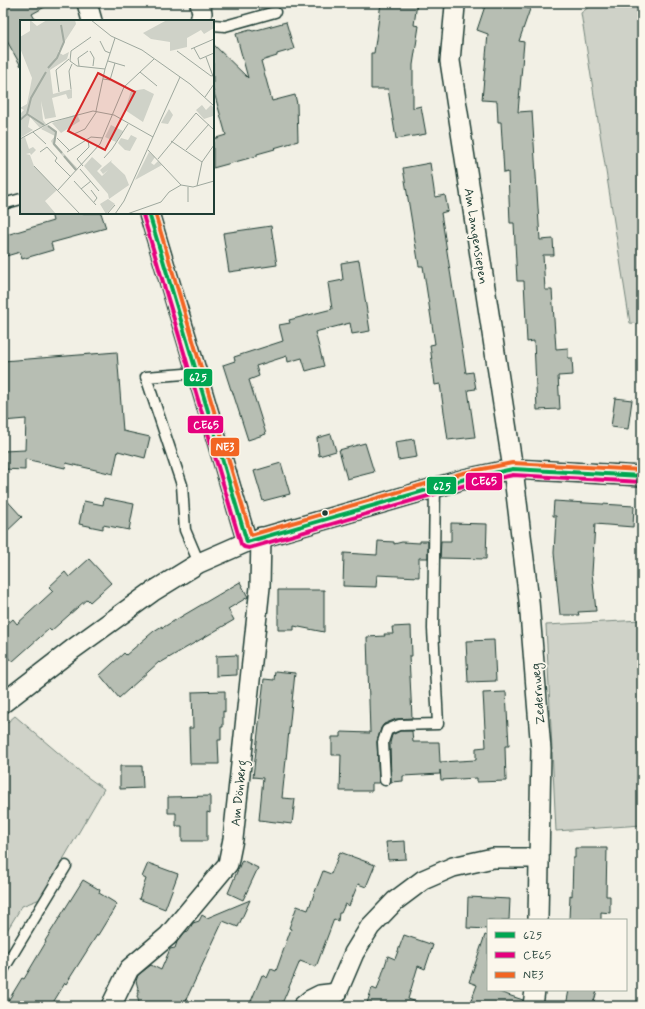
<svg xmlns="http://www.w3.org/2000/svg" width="645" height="1009" font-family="Mynerve,sans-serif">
	<rect width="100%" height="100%" fill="#f2f0e5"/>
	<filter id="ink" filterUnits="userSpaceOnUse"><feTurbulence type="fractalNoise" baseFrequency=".025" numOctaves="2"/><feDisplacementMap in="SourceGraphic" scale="8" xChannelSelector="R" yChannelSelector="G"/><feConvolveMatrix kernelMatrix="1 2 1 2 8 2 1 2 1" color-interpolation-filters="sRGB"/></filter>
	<g filter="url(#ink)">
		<g fill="#cfd2c8" stroke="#77887e">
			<path d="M594,3H642V324L630,323L581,13Z"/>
			<path d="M642,620V825L556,831L546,625Z"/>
			<path d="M15,716L83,774L104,789L40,899L22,906L3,937V726Z"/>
		</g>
		<g fill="#b7beb3" stroke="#1f3d34">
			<path d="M3,3H52L32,14L36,21H21V66L3,34Z"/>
			<path d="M381,3H417L414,25L419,26L413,65V108L421,106L426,134L396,139L388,89H371V53H374Z"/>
			<path d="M486,3H514L530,9L519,41L524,42L518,112L532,111L540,240L553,239L554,255H543L545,290H552L556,349L568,348V358H572L573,375L558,376L560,409L537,410L534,341L527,342L524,281H517L514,223H510L508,172L504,173L501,122H498L497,101L482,100L488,34L477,30Z"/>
			<path d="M286,22L294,49L277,54V56L261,61L272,101L295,95L297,104L298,141L274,148L275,149L257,154V156L213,168V139L226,135L213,89V44L248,78L236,34L250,30L253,31Z"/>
			<path d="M430,163L435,197L445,195L448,211L441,213L466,373L473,372L476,389L468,390L475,437L448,440L440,384L435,385L430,345L435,344L423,266H419L403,168Z"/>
			<path d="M51,213H101L106,228L51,243L53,250L22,259L20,252L3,257V236L53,221Z"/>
			<path d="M271,226L277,265L229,272L223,233Z"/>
			<path d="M359,260L370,331L352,334L350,323L315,332L324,366L306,371L302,358L288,362L287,356L256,366L259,376L249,380L266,434L248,440L232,390H231L223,365L235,361L234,357L283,341L279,325L290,323L289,320L332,309L328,283L343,280L341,263Z"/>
			<path d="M117,352L123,431L150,437L145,458L118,451L113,474L66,463L65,468L25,459V470L3,469V451L25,450L26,419L3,421V361Z"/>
			<path d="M615,398L632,400L628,429L611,427Z"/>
			<path d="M331,434L336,451L319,456L317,438Z"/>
			<path d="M414,439L417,457L398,460L395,442Z"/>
			<path d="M365,443L374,472L347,479L339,450Z"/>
			<path d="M281,463L290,494L263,501L254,471Z"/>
			<path d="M3,496L22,517L3,535Z"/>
			<path d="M104,498L134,504L129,530L103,525V529L79,524L84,501L103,505Z"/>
			<path d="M554,501L634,506L633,527L595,524L592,573L596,611L578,612L579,615H560L554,553L556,516H553Z"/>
			<path d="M451,523L487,524L486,559L440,558L441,541H451Z"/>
			<path d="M378,541L394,542V544L402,542L420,543V541H428V558H419V577L377,575L376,587L343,586L344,553L377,555Z"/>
			<path d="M89,559L111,583L90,602L87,599L51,631L49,629L12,662L3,652V628L13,619L17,624L53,591L49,587L65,572L69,577Z"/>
			<path d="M240,582L248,597L228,609L234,620L160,663L159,662L119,698L100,675L124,653L126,655L154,631L162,626V628Z"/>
			<path d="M278,590H324V632L294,626V630H278Z"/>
			<path d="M411,626L412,656H409L412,718L396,719L384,724L381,728L377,742L379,783H372V791H340L341,755H332V737H341V732L370,733L367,637L385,636L384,634H393L392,627Z"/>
			<path d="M494,640L496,681L468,682L466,641Z"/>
			<path d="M237,655V675L216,676V656Z"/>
			<path d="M275,671L295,673L282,798L295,799L292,824L259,820L263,778L253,777L264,679L274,680Z"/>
			<path d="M225,691V712L223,711V727H221V740H218L219,764H190L189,728H193L192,692Z"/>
			<path d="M506,692L509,746H505L506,781L477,782V778L441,780L440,770V774L403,776V781L391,782L390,743L392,735L400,731H412L413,742H439L440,762L476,760V748L486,747L483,693Z"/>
			<path d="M120,766H142L143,788L120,789Z"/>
			<path d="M210,796V813L207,812V841H182V826H176V813H168V797Z"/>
			<path d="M405,841L406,859L388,860L386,842Z"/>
			<path d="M575,848H607L606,896H610V913L601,912V920H569L570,895L572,896L573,858H575Z"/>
			<path d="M340,852L375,865L366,887L358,884L349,906L345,904L341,913H339L338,921L334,919L316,967L300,961L281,1006H249L262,975L267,978L271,969L276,971L291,929L289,928L297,906L308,910L323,871L331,874Z"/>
			<path d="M242,860L258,868L243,900L228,893Z"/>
			<path d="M148,863L178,874L165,909L139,899L146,879L142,877Z"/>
			<path d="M83,880L100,890L99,893L117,904L98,935H97L66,984L65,983L51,1006H5L22,978L24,979L46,942L45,941Z"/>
			<path d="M468,897L510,899L509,920H488V929L467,928Z"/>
			<path d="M250,900L238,927L223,921L183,1006H140L137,996L139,992L136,981L138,975L151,965L161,970L170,949L175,948L177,942L185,932L188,931L193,923L199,921L202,915L207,918Z"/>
			<path d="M404,935L433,945L425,969L418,966L408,999L417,1002L416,1006H366L372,988L377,990L388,956L395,959Z"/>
			<path d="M485,935L488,936V990H493L523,1000L522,1006H469L477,985L469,982Z"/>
			<path d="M569,990H597L593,1006H566Z"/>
		</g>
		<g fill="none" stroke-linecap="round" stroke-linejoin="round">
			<g stroke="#1f3d34" stroke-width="13">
				<g id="lane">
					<path d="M213,25L225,26L275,12"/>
					<path d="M3,204L21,199"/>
					<path d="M197,373L146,377L182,485L185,530L199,563"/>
					<path d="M385,780L383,742L387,730L399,725L438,724L433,629L435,487"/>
					<path d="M3,970L66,866"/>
				</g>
			</g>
			<g stroke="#1f3d34" stroke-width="22">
				<g id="street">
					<path d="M87,3L92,21"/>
					<path d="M200,3L202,13L200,21"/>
					<path d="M456,3L455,6L450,61L513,469L529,601L541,750L538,920"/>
					<path d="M149,213L193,360L247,542"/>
					<path d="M3,703L73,649L152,592L199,563L247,542L465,479L513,469L642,476"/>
					<path d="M337,993L354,953L370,927L395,901L423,880L453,867L493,858H539"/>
					<path d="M111,1006L129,969L168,936L228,864L233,839L260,587L261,537"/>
					<path d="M303,1006L310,1000L320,995L337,993"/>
					<path d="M533,1006L535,990"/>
				</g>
			</g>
			<use href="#lane" stroke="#fbf7ec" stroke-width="10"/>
			<use href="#street" stroke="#fbf7ec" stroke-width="19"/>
			<g stroke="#fbf7ec" stroke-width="7">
				<g id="bus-1">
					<path d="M149,213L247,542"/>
					<path d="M247,542L465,479L513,469L642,476"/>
				</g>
			</g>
			<g stroke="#fbf7ec" stroke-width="7">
				<path id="bus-2" d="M143,215L241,544L244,547L249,548L466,485L513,475L642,482"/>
			</g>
			<g stroke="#fbf7ec" stroke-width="7">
				<path id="bus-3" d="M155,213L251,535L463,473L512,463L642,470"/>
			</g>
			<use href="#bus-1" stroke="#00a651" stroke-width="4"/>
			<use href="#bus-2" stroke="#e5007d" stroke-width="4"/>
			<use href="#bus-3" stroke="#f26522" stroke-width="4"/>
		</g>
	</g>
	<circle fill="#1f3d34" stroke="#fbf7ec" stroke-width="1.5" cx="325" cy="513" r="3.5"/>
	<g text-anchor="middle" stroke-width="3.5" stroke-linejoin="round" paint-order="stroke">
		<g font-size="13" fill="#1f3d34" stroke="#fbf7ec">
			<text transform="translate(477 236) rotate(81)" y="5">Am Langensiepen</text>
			<text transform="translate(537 694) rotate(-95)" y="5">Zedernweg</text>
			<text transform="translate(238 793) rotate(-84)" y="5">Am Dönberg</text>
		</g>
	</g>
	<g transform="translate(20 20)">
		<rect width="194" height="194" fill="#f2f0e5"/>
		<path d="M10,0L17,6L27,0H55L56,4L38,32L43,35L49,32L47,39L30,50L33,74L52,69V78L48,79L46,74L32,78L36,97L25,99L21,81L23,100L26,104L20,108L10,97L8,107L13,110L0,118V94L4,90L0,88L7,84L12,58L0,28V17L10,11ZM147,0H194V8L184,14L181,10L167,18V27L150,31V22L131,19L123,13ZM124,69L134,74L123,102L105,90L111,71ZM182,85L186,90L191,85L194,88L193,96L184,99L176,90ZM149,89L153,95L148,104L141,103ZM57,94L60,101L41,113L32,103ZM27,104L37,111L35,124L58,149L56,151L33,125L31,121L35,116L21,109ZM91,105L103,111L96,122L85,117ZM111,115L117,118L110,131L105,130L98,123L101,118L108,120ZM5,117L9,129L13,127L16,130L11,135L10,133L6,134L10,135L14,146L37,170L25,181L36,194H0V119ZM129,132L135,137L131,143L134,145L138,141L142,145L115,160ZM72,137L82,146L77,151L82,156L88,150L83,154L80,150L92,140L91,142L105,155L109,165L89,179L88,174L64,146ZM88,179L95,184L86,194L80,184Z" fill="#cfd2c8"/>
		<path fill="none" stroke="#a2aba1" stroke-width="2" d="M28,48L37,38L44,22L41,5M7,94L24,105M0,100L7,94L11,78L26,52M28,106L36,112L34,124L42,133M44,136L56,150"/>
		<path fill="none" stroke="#9ea89e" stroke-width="1" d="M71,0L91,16L122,30L170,64L194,86M71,17L51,31L50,41L57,46L85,49M80,21L85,31L90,33M174,28L180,39L194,33M171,29L194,19M70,31L74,38L73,46M157,31L191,56L194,55M186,37L194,59M88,41L105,46M59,46L58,38L68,31M120,52L137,66M83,59L90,60L95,43M51,69L49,51L52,44M39,72L36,50L49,39M185,77L194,64M76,91L85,49L95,18M13,112L26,124M54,114L65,109L77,91M37,118L49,130M0,119L31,102L73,91L94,95L133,117M151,121L182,142M128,130L161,165L173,167L194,161M166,130L189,104M20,132L27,127L37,138L35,141L51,157M47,132L71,117L83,118M84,138L92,129L108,104M138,139L176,93L194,110M14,146L60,194M63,146L57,139L69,127L68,120M60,149L79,171M54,161L76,185M177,166L182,142L194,125M168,167V182M61,169L71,161M38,170L80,124L104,67L134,39M71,170L77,178L74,182M87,194L95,185M95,194L104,181L160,57M107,194L141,182L149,172L161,165"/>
		<path fill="#d62828" fill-opacity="0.15" stroke="#d62828" stroke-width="2" d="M78,53L115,72L85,130L48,111Z"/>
		<rect width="194" height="194" fill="none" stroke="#1f3d34" stroke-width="2"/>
	</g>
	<g stroke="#fbf7ec" stroke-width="1.5">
		<rect x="183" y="368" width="30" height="19" rx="4" fill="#00a651"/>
		<rect x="187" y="415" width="37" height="19" rx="4" fill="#e5007d"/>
		<rect x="210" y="437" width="30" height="20" rx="4" fill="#f26522"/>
		<rect x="465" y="472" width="38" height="19" rx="4" fill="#e5007d"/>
		<rect x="426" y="476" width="31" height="19" rx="4" fill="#00a651"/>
	</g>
	<g font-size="11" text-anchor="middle" font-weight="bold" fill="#fff">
		<text x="198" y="381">625</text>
		<text x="206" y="429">CE65</text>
		<text x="225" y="451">NE3</text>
		<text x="484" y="485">CE65</text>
		<text x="442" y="490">625</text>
	</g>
	<rect width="645" height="1009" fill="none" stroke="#fbf7ec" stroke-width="16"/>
	<rect x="8" y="8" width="629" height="993" fill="none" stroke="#1f3d34" stroke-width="1.5" filter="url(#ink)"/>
	<rect x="487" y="919" width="140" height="72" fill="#fbf7ec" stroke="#a3ada2"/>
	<rect x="495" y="932" width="20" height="6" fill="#00a651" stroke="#a3ada2"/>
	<text x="523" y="939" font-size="12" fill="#1f3d34">625</text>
	<rect x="495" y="952" width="20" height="6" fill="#e5007d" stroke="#a3ada2"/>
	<text x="523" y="959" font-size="12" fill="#1f3d34">CE65</text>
	<rect x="495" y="972" width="20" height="6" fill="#f26522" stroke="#a3ada2"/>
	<text x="523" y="979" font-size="12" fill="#1f3d34">NE3</text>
</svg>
